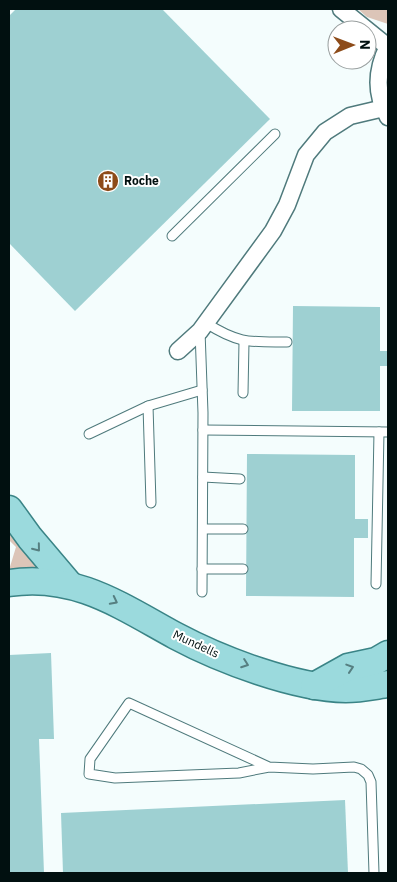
<svg xmlns="http://www.w3.org/2000/svg" width="397" height="882" font-family="'IBM Plex Sans',sans-serif">
	<rect width="100%" height="100%" fill="#f4fdfd"/>
	<g fill="#dcc5b8">
		<path d="M358,9H388V24L367,17Z"/>
		<path d="M9,533L38,569L9,570L16,547L9,540Z"/>
	</g>
	<g fill="#9ed0d2">
		<path d="M16,9H162L270,119L75,311L9,243V16Z"/>
		<path d="M293,306L380,307V351H388V366H380V411H292Z"/>
		<path d="M247,454L355,455V519H368V538H354V597L246,596Z"/>
		<path d="M51,653L54,739H39L44,873H9V655Z"/>
		<path d="M345,800L348,873H63L61,813Z"/>
	</g>
	<g fill="none" stroke-linecap="round" stroke-linejoin="round">
		<g stroke="#4f7a7c" stroke-width="11">
			<g id="service">
				<path d="M172,236L275,134"/>
				<path d="M206,323C239,344 250,342 287,342"/>
				<path d="M200,331L203,413L202,592"/>
				<path d="M243,393L244,342"/>
				<path d="M148,406L151,503"/>
				<path d="M203,430L388,432"/>
				<path d="M89,434L148,406L202,390"/>
				<path d="M203,477L240,479"/>
				<path d="M203,529H243"/>
				<path d="M202,569H243"/>
				<path d="M376,584L379,432"/>
				<path d="M269,767L129,703L90,759L89,774L115,778L239,773L269,767L313,769L354,767L361,769L368,775L371,782L374,873"/>
			</g>
		</g>
		<g stroke="#4f7a7c" stroke-width="19">
			<g id="minor">
				<path d="M341,9L388,47"/>
				<path d="M388,46C376,70 375,94 388,117"/>
				<path d="M178,351L200,331L273,231L287,205L306,155L325,132L350,116L384,108"/>
			</g>
		</g>
		<g stroke="#3a8486" stroke-width="29">
			<g id="primary">
				<path d="M9,509L30,538L69,584"/>
				<path d="M9,583C75,573 121,606 176,636C221,660 295,688 346,689C360,689 374,686 388,684"/>
				<path d="M314,686L348,667L376,661L388,654"/>
			</g>
		</g>
		<use href="#service" stroke="#fff" stroke-width="9"/>
		<use href="#minor" stroke="#fff" stroke-width="16"/>
		<use href="#primary" stroke="#9bdadd" stroke-width="26"/>
	</g>
	<defs><path id="oneway-chevron" d="M-2-3.5L2.5 0L-2 3.5" fill="none" stroke-width="1.6" stroke-linecap="round" stroke-linejoin="round" transform="scale(1.25)"/></defs>
	<g stroke="#567f81">
		<use href="#oneway-chevron" transform="translate(37 548) rotate(51)"/>
		<use href="#oneway-chevron" transform="translate(114 601) rotate(27)"/>
		<use href="#oneway-chevron" transform="translate(245 664) rotate(20)"/>
		<use href="#oneway-chevron" transform="translate(350 668) rotate(-18)"/>
	</g>
	<defs>
		<g id="building-disc" transform="scale(1.125)"><circle r="9.5" fill="#8d4b19" stroke="#fff"/><path d="M-4-6H4V6H1V3H-1V6H-4ZM-2.5-4.3h1.7v1.8h-1.7ZM.8-4.3h1.7v1.8H.8ZM-2.5-1h1.7V.8h-1.7ZM.8-1h1.7V.8H.8Z" fill="#fff"/></g>
	</defs>
	<g fill-rule="evenodd">
		<use href="#building-disc" x="108" y="181"/>
	</g>
	<g text-anchor="middle" stroke-width="4" stroke-linejoin="round" paint-order="stroke">
		<g font-size="12" font-weight="bold" fill="#011010" stroke="#fff" text-anchor="start">
			<text x="124" y="185">Roche</text>
		</g>
		<g font-size="12" fill="#011010" stroke="#fff">
			<text transform="translate(196 644) rotate(25)" y="4">Mundells</text>
		</g>
	</g>
	<rect width="397" height="882" fill="none" stroke="#011010" stroke-width="20"/>
	<g transform="translate(352 45) rotate(89)"><circle r="24" fill="#ffffff" stroke="#999f9f"/>
	<path d="M0-4L9 19L0 12L-9 19Z" fill="#8d4b19"/>
	<text y="-8" font-size="14" font-weight="bold" text-anchor="middle" fill="#011010">N</text>
	</g>
</svg>
